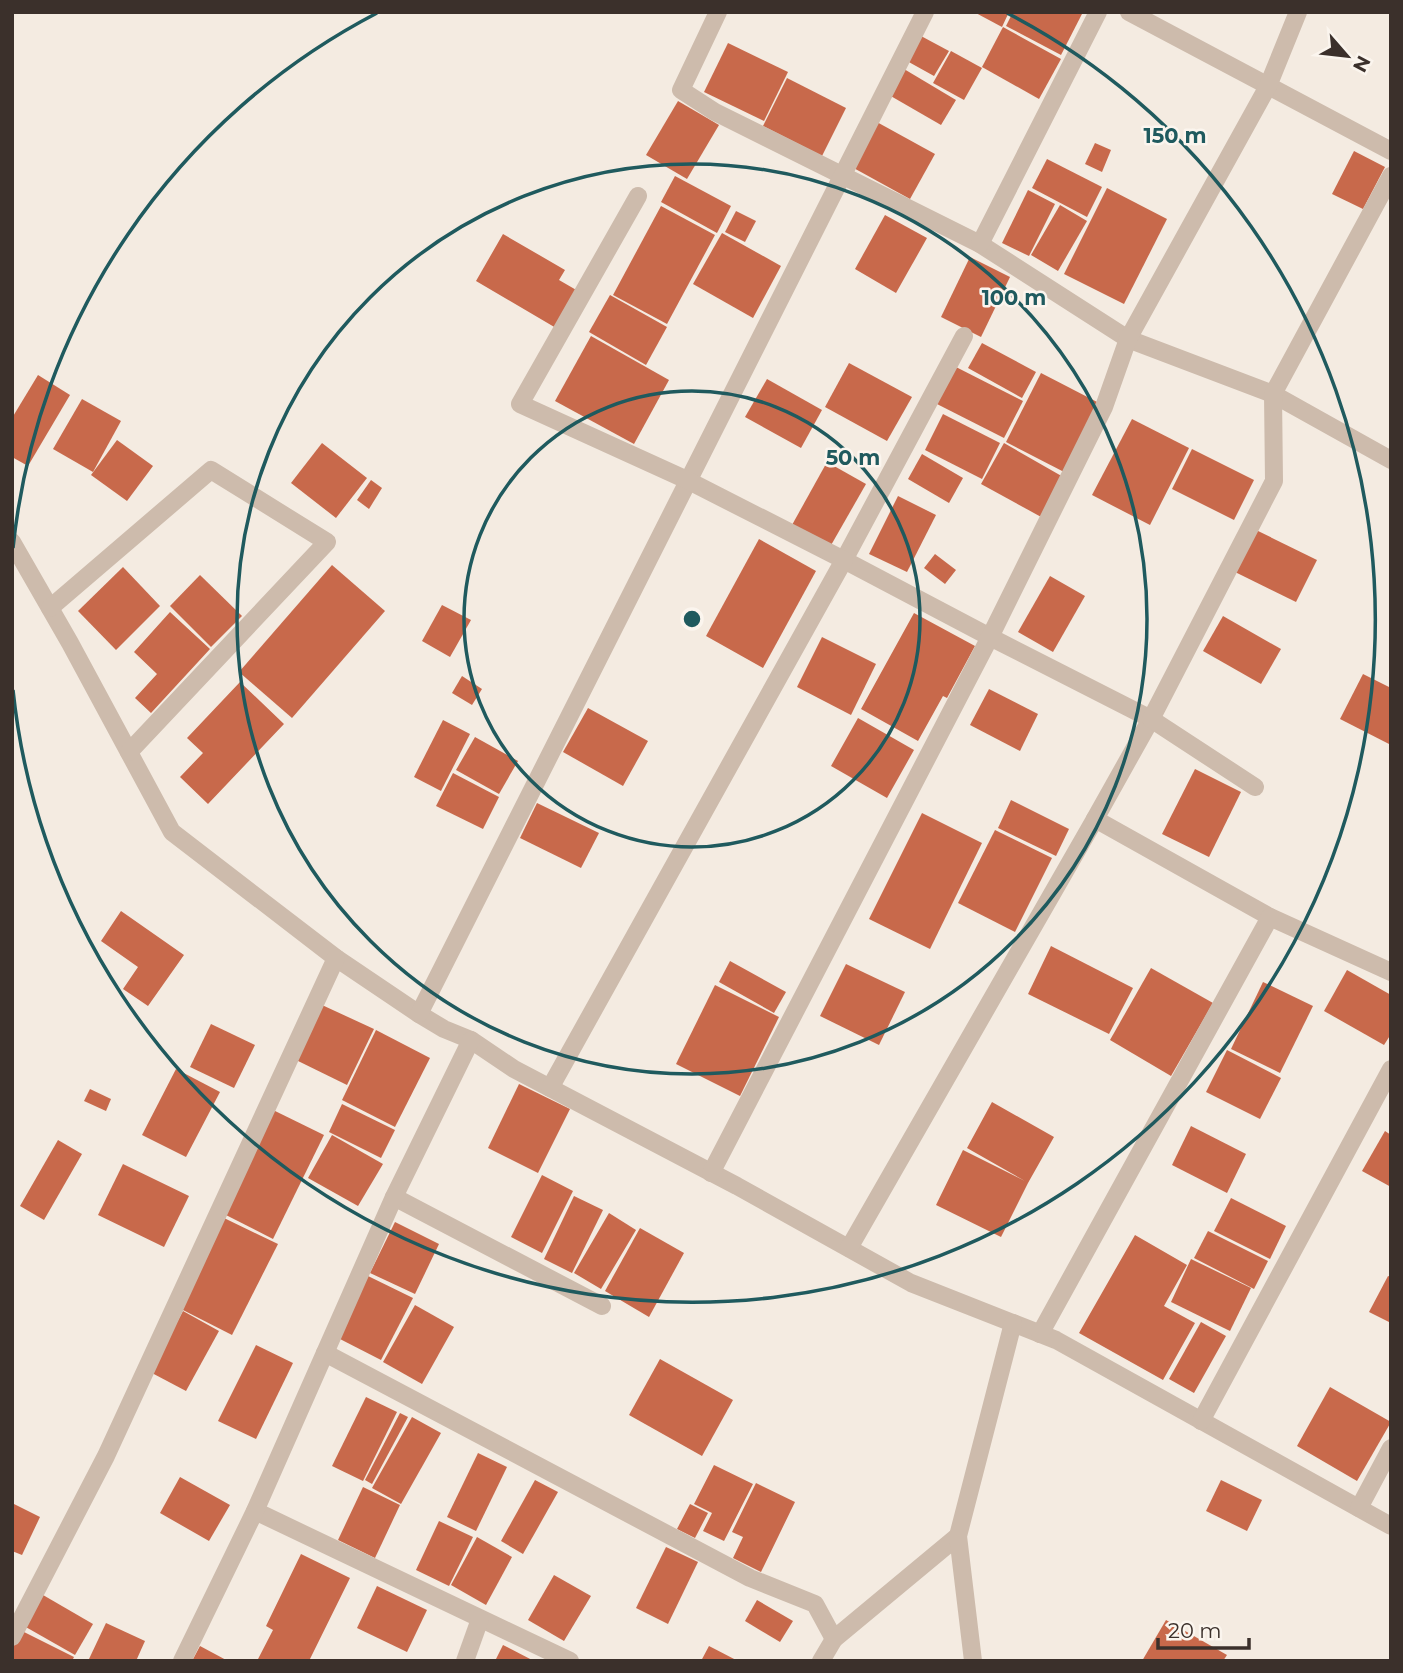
<svg xmlns="http://www.w3.org/2000/svg" width="1403" height="1673" font-family="Montserrat,sans-serif">
	<rect width="100%" height="100%" fill="#f4ebe1"/>
	<g fill="#c8694b">
		<path d="M974,12H1009L1002,27Z"/>
		<path d="M1013,12H1083L1061,55L1006,26Z"/>
		<path d="M1003,27L1061,59L1039,99L982,67Z"/>
		<path d="M921,36L949,51L934,76L907,61Z"/>
		<path d="M728,43L788,72L764,121L704,92Z"/>
		<path d="M951,51L982,68L964,100L933,83Z"/>
		<path d="M904,69L956,100L941,125L889,95Z"/>
		<path d="M787,78L846,108L822,156L763,126Z"/>
		<path d="M678,101L719,125L687,179L646,155Z"/>
		<path d="M875,121L935,154L910,199L850,166Z"/>
		<path d="M1095,143L1111,150L1102,172L1085,164Z"/>
		<path d="M1354,151L1385,167L1363,209L1332,194Z"/>
		<path d="M1047,159L1102,187L1087,217L1032,188Z"/>
		<path d="M675,176L731,206L717,233L661,202Z"/>
		<path d="M1107,188L1167,219L1124,304L1064,274Z"/>
		<path d="M1028,190L1055,204L1029,256L1002,243Z"/>
		<path d="M1060,205L1087,221L1058,271L1031,255Z"/>
		<path d="M661,206L715,235L667,324L613,295Z"/>
		<path d="M736,211L756,221L745,242L725,232Z"/>
		<path d="M885,215L927,238L896,293L855,269Z"/>
		<path d="M722,233L781,266L753,318L693,284Z"/>
		<path d="M503,234L565,270L559,280L578,291L556,328L476,281Z"/>
		<path d="M970,257L1010,277L981,337L941,317Z"/>
		<path d="M610,295L667,327L646,365L589,332Z"/>
		<path d="M591,336L669,380L634,444L555,401Z"/>
		<path d="M982,343L1036,372L1022,398L968,368Z"/>
		<path d="M849,363L912,397L887,441L825,407Z"/>
		<path d="M952,365L1023,401L1004,438L933,402Z"/>
		<path d="M1041,373L1101,404L1066,473L1006,442Z"/>
		<path d="M38,375L70,395L28,466L12,457V418Z"/>
		<path d="M767,379L822,410L801,448L745,417Z"/>
		<path d="M82,399L121,421L93,472L53,449Z"/>
		<path d="M943,414L1000,443L982,479L925,450Z"/>
		<path d="M1132,419L1189,448L1150,525L1092,495Z"/>
		<path d="M117,440L153,466L127,501L91,475Z"/>
		<path d="M322,443L367,478L336,518L291,483Z"/>
		<path d="M1004,443L1065,478L1043,518L981,484Z"/>
		<path d="M1192,449L1254,480L1234,520L1172,489Z"/>
		<path d="M922,454L963,478L949,503L908,479Z"/>
		<path d="M827,462L866,484L830,547L792,525Z"/>
		<path d="M371,480L382,488L369,509L357,500Z"/>
		<path d="M898,496L936,515L907,572L869,554Z"/>
		<path d="M1256,530L1317,560L1296,602L1235,572Z"/>
		<path d="M759,539L816,571L763,668L706,636Z"/>
		<path d="M935,554L956,570L945,584L924,568Z"/>
		<path d="M332,565L385,611L292,718L239,672Z"/>
		<path d="M123,567L160,606L116,650L78,611Z"/>
		<path d="M200,575L242,616L211,647L170,606Z"/>
		<path d="M1050,576L1085,596L1053,652L1018,632Z"/>
		<path d="M442,605L471,620L450,657L422,641Z"/>
		<path d="M170,612L210,649L151,713L135,698L157,674L134,652Z"/>
		<path d="M914,613L975,646L947,698L943,696L918,741L861,709Z"/>
		<path d="M1223,616L1281,649L1261,684L1203,651Z"/>
		<path d="M822,637L876,664L851,715L797,687Z"/>
		<path d="M1363,674L1391,688V745L1340,719Z"/>
		<path d="M462,676L482,689L472,705L452,693Z"/>
		<path d="M240,682L284,724L208,804L180,777L203,753L187,738Z"/>
		<path d="M989,689L1038,714L1020,751L970,725Z"/>
		<path d="M588,708L648,741L623,786L563,752Z"/>
		<path d="M858,718L914,750L887,798L831,766Z"/>
		<path d="M443,720L470,734L441,791L414,777Z"/>
		<path d="M475,737L518,761L499,794L456,770Z"/>
		<path d="M1195,769L1241,792L1209,857L1162,834Z"/>
		<path d="M453,773L499,797L483,829L436,806Z"/>
		<path d="M1011,800L1069,829L1056,856L998,828Z"/>
		<path d="M537,803L599,833L581,868L520,838Z"/>
		<path d="M922,813L982,843L930,949L869,919Z"/>
		<path d="M995,830L1052,858L1015,932L958,903Z"/>
		<path d="M121,911L184,955L148,1006L123,989L138,967L101,941Z"/>
		<path d="M1051,946L1133,988L1109,1034L1028,994Z"/>
		<path d="M730,961L786,992L774,1013L719,982Z"/>
		<path d="M846,964L905,992L879,1045L820,1016Z"/>
		<path d="M1151,968L1213,1003L1171,1076L1110,1040Z"/>
		<path d="M1347,970L1391,995V1034L1384,1045L1324,1011Z"/>
		<path d="M1263,982L1313,1006L1280,1073L1231,1049Z"/>
		<path d="M715,985L779,1017L740,1096L676,1064Z"/>
		<path d="M322,1005L374,1029L347,1085L296,1060Z"/>
		<path d="M211,1024L255,1045L234,1088L190,1067Z"/>
		<path d="M376,1030L430,1058L395,1127L342,1100Z"/>
		<path d="M1227,1050L1281,1078L1260,1119L1206,1092Z"/>
		<path d="M176,1069L220,1092L186,1157L142,1135Z"/>
		<path d="M519,1084L570,1109L538,1173L488,1148Z"/>
		<path d="M90,1089L111,1099L106,1111L84,1101Z"/>
		<path d="M992,1102L1054,1137L1028,1183L1001,1237L936,1205L963,1150L1025,1181L967,1148Z"/>
		<path d="M342,1104L395,1130L381,1158L329,1132Z"/>
		<path d="M271,1109L324,1135L273,1239L220,1212Z"/>
		<path d="M1191,1126L1246,1154L1227,1193L1172,1165Z"/>
		<path d="M1385,1131L1391,1135V1187L1362,1171Z"/>
		<path d="M332,1135L383,1164L358,1206L308,1178Z"/>
		<path d="M58,1140L82,1154L44,1220L20,1206Z"/>
		<path d="M123,1164L189,1196L164,1247L98,1215Z"/>
		<path d="M542,1175L573,1191L542,1253L511,1237Z"/>
		<path d="M574,1196L603,1210L572,1273L544,1259Z"/>
		<path d="M1231,1198L1286,1226L1270,1259L1214,1231Z"/>
		<path d="M609,1213L636,1230L601,1289L574,1273Z"/>
		<path d="M224,1218L278,1244L232,1335L179,1308Z"/>
		<path d="M395,1222L439,1244L415,1294L370,1273Z"/>
		<path d="M640,1228L684,1253L649,1317L605,1291Z"/>
		<path d="M1208,1231L1268,1261L1254,1289L1194,1258Z"/>
		<path d="M1135,1235L1187,1265L1164,1306L1195,1323L1163,1380L1079,1333Z"/>
		<path d="M1191,1259L1251,1288L1230,1331L1171,1302Z"/>
		<path d="M368,1276L413,1298L381,1360L338,1338Z"/>
		<path d="M1388,1276L1391,1277V1323L1369,1312Z"/>
		<path d="M415,1305L454,1327L422,1384L383,1362Z"/>
		<path d="M183,1311L219,1331L186,1391L150,1372Z"/>
		<path d="M1201,1322L1226,1336L1194,1393L1169,1379Z"/>
		<path d="M256,1345L293,1363L256,1439L218,1421Z"/>
		<path d="M660,1359L733,1400L702,1456L629,1415Z"/>
		<path d="M1330,1387L1391,1422L1357,1481L1297,1446Z"/>
		<path d="M366,1397L397,1412L363,1481L332,1466Z"/>
		<path d="M400,1413L408,1417L372,1484L365,1480Z"/>
		<path d="M412,1417L441,1433L401,1504L372,1488Z"/>
		<path d="M478,1453L507,1467L476,1531L447,1517Z"/>
		<path d="M714,1465L753,1484L724,1541L703,1531L712,1513L694,1504Z"/>
		<path d="M180,1477L230,1505L209,1541L160,1513Z"/>
		<path d="M535,1480L558,1492L523,1554L501,1541Z"/>
		<path d="M1221,1480L1262,1500L1247,1531L1206,1511Z"/>
		<path d="M756,1483L795,1502L761,1572L733,1558L743,1537L732,1532Z"/>
		<path d="M363,1487L400,1505L375,1558L338,1540Z"/>
		<path d="M12,1503L40,1517L22,1555L12,1551Z"/>
		<path d="M690,1504L708,1513L695,1538L677,1529Z"/>
		<path d="M439,1521L473,1537L449,1586L416,1570Z"/>
		<path d="M477,1537L512,1557L486,1605L451,1585Z"/>
		<path d="M666,1547L698,1562L668,1624L636,1608Z"/>
		<path d="M301,1554L350,1578L309,1661H257L273,1630L266,1626Z"/>
		<path d="M554,1575L591,1596L564,1641L528,1620Z"/>
		<path d="M377,1586L427,1610L407,1652L357,1628Z"/>
		<path d="M43,1595L93,1624L75,1655L24,1626Z"/>
		<path d="M757,1600L793,1621L780,1642L745,1621Z"/>
		<path d="M1166,1620L1227,1655L1223,1661H1142Z"/>
		<path d="M106,1623L145,1641L136,1661L89,1659Z"/>
		<path d="M20,1630L74,1657L72,1661H12V1646Z"/>
		<path d="M503,1645L534,1661H495Z"/>
		<path d="M200,1646L228,1661H192Z"/>
		<path d="M709,1646L738,1661H701Z"/>
	</g>
	<g fill="none" stroke-linecap="round" stroke-linejoin="round">
		<g stroke="#cdbbac" stroke-width="18">
			<path d="M718,12L681,90L715,112L980,244L1128,339L1273,394L1391,460"/>
			<path d="M1129,12L1391,151"/>
			<path d="M980,244L1098,12"/>
			<path d="M964,336L844,560L990,637L1151,719L1095,819"/>
			<path d="M12,542L70,643L172,832L336,958L419,1014L444,1029L471,1040L514,1069L737,1186L911,1283L1056,1340L1391,1526"/>
			<path d="M50,608L211,470L327,542L129,752"/>
			<path d="M1255,787L1151,719L1274,481L1273,394L1391,176"/>
			<path d="M419,1014L925,12"/>
			<path d="M550,1088L844,560L687,480L520,404L638,196"/>
			<path d="M711,1173L990,637L1104,407L1128,339L1268,86L1298,12"/>
			<path d="M394,1197L602,1306"/>
			<path d="M849,1248L1095,819L1270,917"/>
			<path d="M1040,1334L1270,917L1391,972"/>
			<path d="M325,1353L750,1578L815,1604L834,1639"/>
			<path d="M1201,1421L1391,1069"/>
			<path d="M1359,1508L1391,1448"/>
			<path d="M255,1511L570,1661"/>
			<path d="M12,1637L106,1456L336,958"/>
			<path d="M182,1661L255,1511L394,1197L471,1040"/>
			<path d="M465,1661L480,1619"/>
			<path d="M821,1661L834,1639L958,1536"/>
			<path d="M973,1661L958,1536L1013,1323"/>
		</g>
	</g>
	<g fill="none" stroke="#1f5a5e" stroke-width="3.5">
		<circle cx="692" cy="619" r="228"/>
		<circle cx="692" cy="619" r="455"/>
		<path d="M13 548A683 683 0 0 1 377 13M1007 13A683 683 0 1 1 13 690"/>
	</g>
	<circle cx="692" cy="619" r="10" fill="#1f5a5e" stroke="#fbf5ee" stroke-width="3.5"/>
	<g font-size="21" text-anchor="middle" font-weight="bold" fill="#1f5a5e" stroke="#fbf5ee" stroke-width="5" stroke-linejoin="round" paint-order="stroke">
		<text x="1175" y="143">150 m</text>
		<text x="1014" y="305">100 m</text>
		<text x="853" y="465">50 m</text>
	</g>
	<rect width="1403" height="1673" fill="none" stroke="#3b302b" stroke-width="28"/>
	<g transform="translate(1347 56) rotate(118)" stroke="#fbf5ee" stroke-width="5" paint-order="stroke">
	<path d="M0-5L12 26L0 18L-12 26Z" fill="#3b302b"/>
	<text y="-10" font-size="19" font-weight="bold" text-anchor="middle" fill="#3b302b">N</text>
	</g>
	<path d="M1158 1638v10h91v-10" fill="none" stroke="#3b302b" stroke-width="3.5"/>
	<text x="1168" y="1638" font-size="21" fill="#3b302b" stroke="#fbf5ee" stroke-width="5" paint-order="stroke">20 m</text>
</svg>
